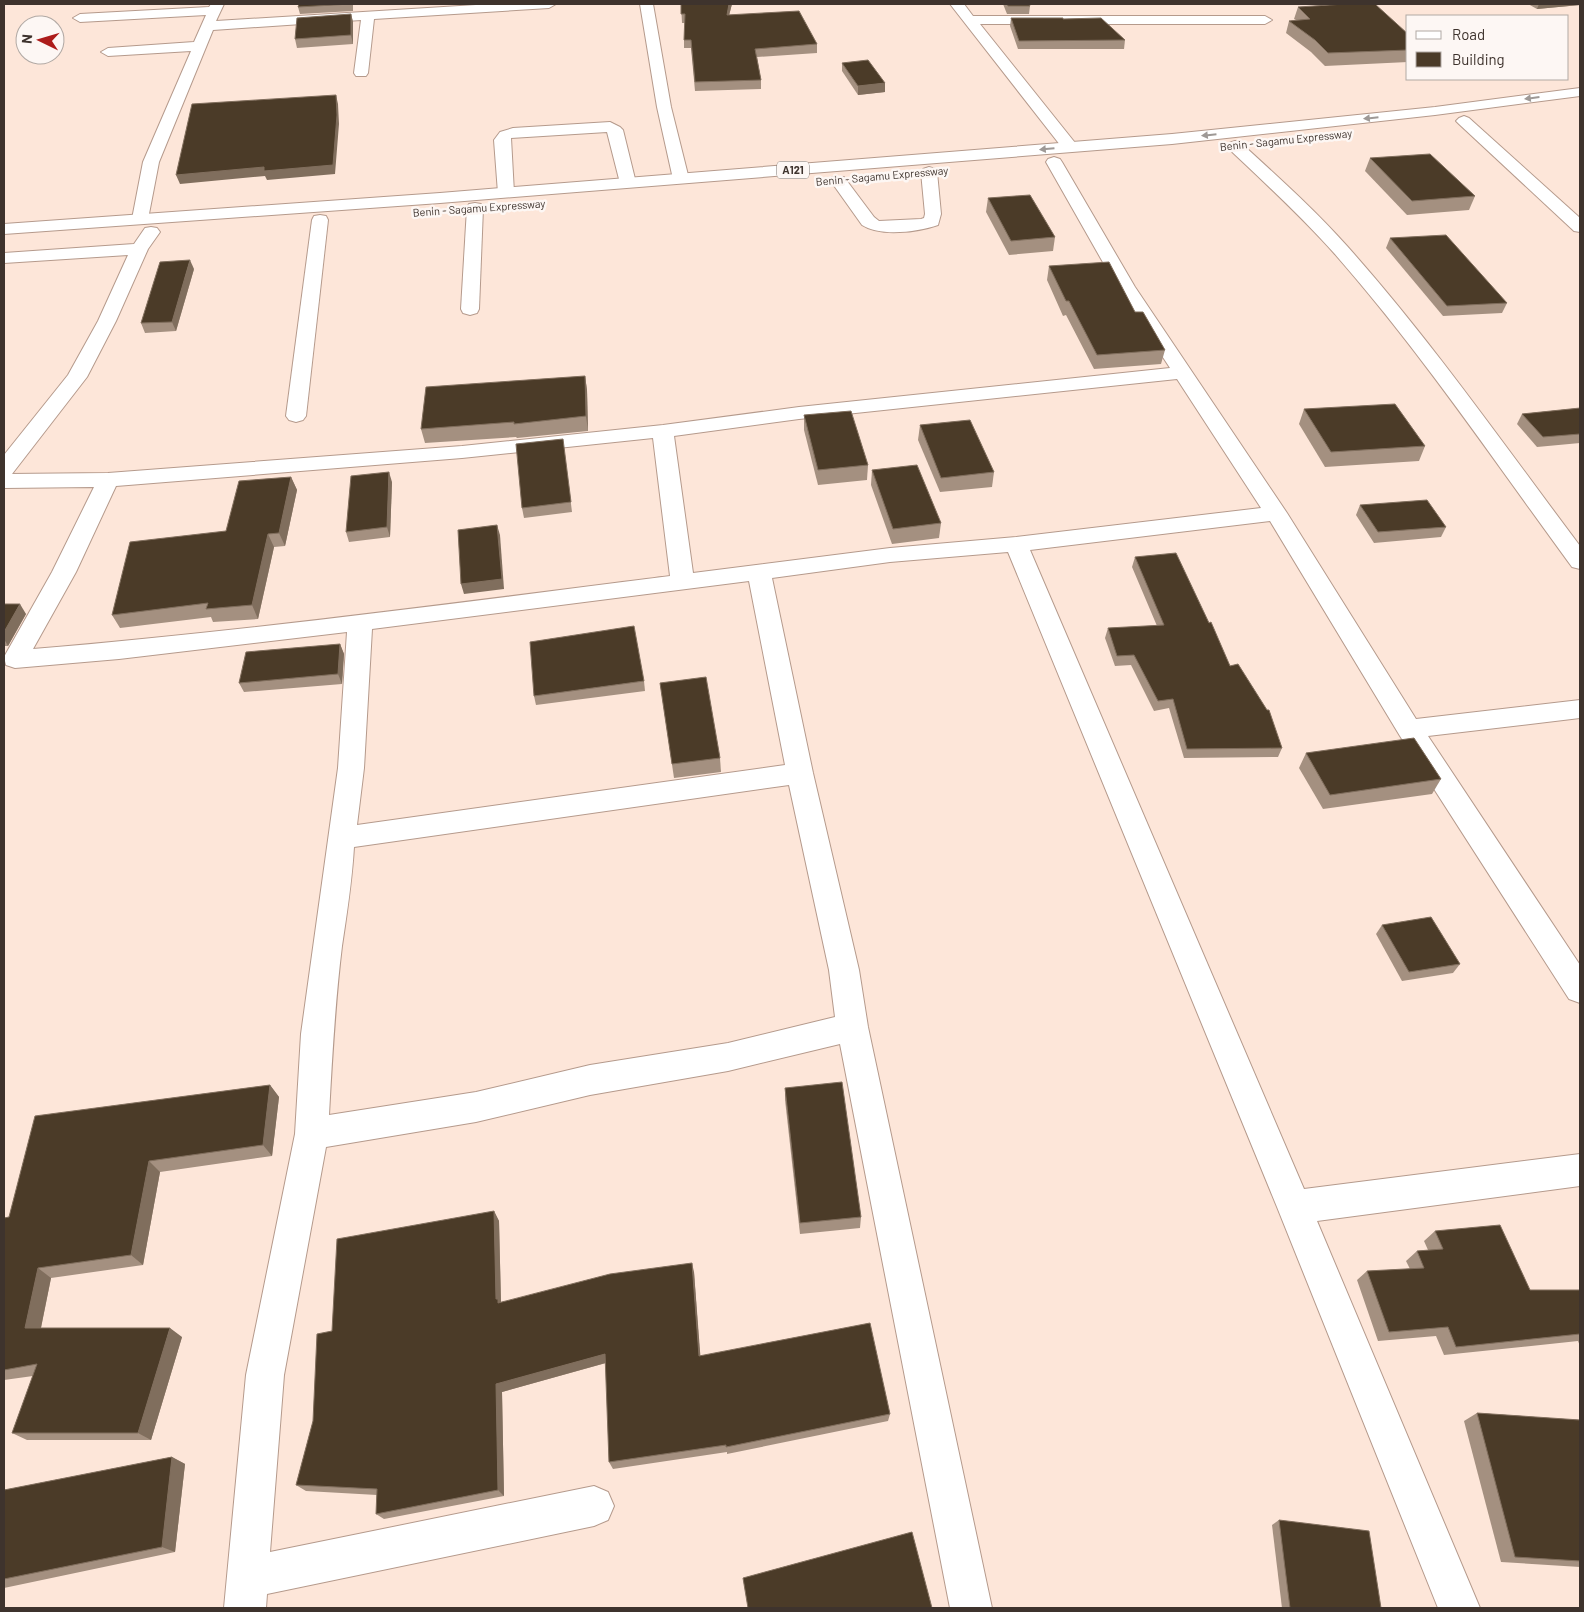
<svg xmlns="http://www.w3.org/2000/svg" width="1584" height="1612" font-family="Barlow,sans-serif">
	<rect width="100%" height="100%" fill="#fde6d9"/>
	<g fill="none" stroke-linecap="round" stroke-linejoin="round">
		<g stroke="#b59a8c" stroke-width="2">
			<g id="minor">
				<path d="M211,4H224L216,21L492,4H556L549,8L374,19L368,73L366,76H356L354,73L361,20L213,30L159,162L148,219L146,223H134L132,219L143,162L191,51L108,56L101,52L108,48L194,42L206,15L80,22L73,18L80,14L209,7Z"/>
				<path d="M640,4H653L671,107L689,179L687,182H675L673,179L657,107Z"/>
				<path d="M950,4H964L973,16H1265L1272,20L1265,24H980L1076,144L1078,147L1076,150H1064Z"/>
				<path d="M1464,116L1469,118L1580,218V232L1574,231L1459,124L1456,121L1459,118Z"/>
				<path d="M610,122L620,127L623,130L636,183L634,186H622L620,183L607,132L511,138L514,193L512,196H500L498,193L494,140L500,132L513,128Z"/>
				<path d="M1235,141L1241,143C1277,176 1314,209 1347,246C1431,340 1504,445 1580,546V569L1572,567C1495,462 1421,352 1334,253C1302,217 1265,183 1229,149L1227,146L1229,143Z"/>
				<path d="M1054,157L1060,159L1062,162L1135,287L1287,513L1416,719L1580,700V718L1428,736L1580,965V1003L1569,999L1400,736L1270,521L1030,550L1304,1189L1580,1154V1186L1317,1221L1480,1608H1438L1277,1207L1008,552L890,562L772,578L813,773L859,970L868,1027L992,1608H950L840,1044L728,1071L590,1095L476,1122L326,1147L284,1375L270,1552L594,1486L608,1492L614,1506L608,1520L594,1526L267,1594L266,1608H224L246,1375L295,1134L301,1034L338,768L347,632L119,659L15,668L6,665L4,657L52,572L94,487L4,488V455L68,375L98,321L128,255L4,263V253L134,244L145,228L151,227L157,228L160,232L148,249L116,321L87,377L12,474H9L108,473L462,446L663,425L799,407L1170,368L1117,287L1046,162L1048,159ZM1177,379L1261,508L1016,537L890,548L693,573L674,436L799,419ZM653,438L670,576C458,603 246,631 33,649L76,572L116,486L462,458ZM749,581L785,765L357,825L364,768L372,629ZM789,785L829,970L835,1017L728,1043L590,1065L476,1092L329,1115C332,1059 335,1003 342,946C347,913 352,881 354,847Z"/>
				<path d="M929,167L935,169L937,172L941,214L938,225C918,232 880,237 862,225L830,180L832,177H844L874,217L879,221L921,219L924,218L925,214L921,172L923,169Z"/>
				<path d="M475,203L481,204L483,208L479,309L477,313L470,315L463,313L461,309L467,208L469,204Z"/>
				<path d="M320,215L326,216L328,220L306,416L303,420L296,422L289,420L286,416L312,220L314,216Z"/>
			</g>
		</g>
		<g stroke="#b59a8c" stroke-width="2">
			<path id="highway" d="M1580,88V96L1435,115L1172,144L440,203L4,234V224L440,193L1172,134L1435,107Z"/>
		</g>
		<use href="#minor" fill="#fff" fill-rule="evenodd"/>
		<use href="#highway" fill="#fff" fill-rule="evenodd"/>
	</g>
	<g fill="#a49080">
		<path d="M299,4H353V11L300,14L298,7Z"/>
		<path d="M681,4H732L729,15L817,44V53L757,57L761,80V89L695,91L691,48H684V40L685,23H682Z"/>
		<path d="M1003,4H1029L1030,6L1029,14H1007Z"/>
		<path d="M1528,4H1580V5L1537,9Z"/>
		<path d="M1298,7L1408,34V62L1325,66L1311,52L1286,33L1289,21L1296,20L1294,19Z"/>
		<path d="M351,14L353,22V44L297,48L295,39Z"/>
		<path d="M1011,18L1063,19L1125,40L1124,49H1018L1010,26Z"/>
		<path d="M842,63L885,83V92L858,95L842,71Z"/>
		<path d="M1370,158L1475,196L1469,210L1407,215L1365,171Z"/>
		<path d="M988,198L1055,237L1053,251L1009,255L986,212Z"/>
		<path d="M1390,238L1507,303L1502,313L1443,316L1386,248Z"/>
		<path d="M1049,266L1135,312L1165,350L1161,364L1094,369L1066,315L1063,316L1047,280Z"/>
		<path d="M194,269L176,331L145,333L141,323Z"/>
		<path d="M585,376L587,390L588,431L517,438L516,437L425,443L421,429Z"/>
		<path d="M1580,408V443L1537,447L1517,424L1522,414Z"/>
		<path d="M1304,409L1425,446L1419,461L1325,467L1299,424Z"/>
		<path d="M804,415L868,465L867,480L818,485L804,430Z"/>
		<path d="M920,425L994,472L992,487L940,492L918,440Z"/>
		<path d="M564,449L572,512L524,518L522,508Z"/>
		<path d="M872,470L941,523L939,538L892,544L871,485Z"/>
		<path d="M291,477L297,490L285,546L274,547L258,619L213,622L211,617L120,628L112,615L226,531Z"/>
		<path d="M392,482L390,537L349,542L346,532Z"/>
		<path d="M1360,505L1446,527L1441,537L1374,543L1356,515Z"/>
		<path d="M1135,557L1209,623L1230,666L1282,748L1278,757L1184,758L1169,708L1154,711L1131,665L1115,666L1105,638L1108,628L1157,626L1132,567Z"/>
		<path d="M4,604L26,614L8,646H4Z"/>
		<path d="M340,644L344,654L342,684L244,692L239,683Z"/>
		<path d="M644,681L645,691L536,705L534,696Z"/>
		<path d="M660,683L720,758L721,772L674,778Z"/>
		<path d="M1306,753L1441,779L1432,794L1323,809L1299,768Z"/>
		<path d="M1382,925L1460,964L1453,973L1402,981L1376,934Z"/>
		<path d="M270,1085L279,1097L272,1156L160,1172L143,1265L51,1278L41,1328L182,1337L151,1440H27L12,1433L33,1376L4,1380V1218L9,1217Z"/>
		<path d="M785,1088L861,1217L860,1228L800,1234L785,1100Z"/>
		<path d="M494,1211L499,1221L501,1302L694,1272L700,1356L890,1414L888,1421L727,1454V1452L613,1469L609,1462L606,1363L502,1392L504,1496L384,1519L376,1514L377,1495L306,1491L296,1485L313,1421L332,1331Z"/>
		<path d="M1435,1231L1530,1290H1580V1346L1578,1341L1444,1355L1436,1336L1378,1341L1357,1280L1367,1271L1410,1269L1406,1261L1417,1251L1428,1250L1424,1241Z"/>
		<path d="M1477,1413L1580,1420V1567L1501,1562L1464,1421Z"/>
		<path d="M172,1457L185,1464L175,1552L4,1588V1490Z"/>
		<path d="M1279,1520L1381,1608H1282L1272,1525Z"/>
	</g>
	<g fill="#806e5d">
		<path d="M729,4H732L727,23V15Z"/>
		<path d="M1539,4H1580V5L1537,9Z"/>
		<path d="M351,14L353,22V44L351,35Z"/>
		<path d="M885,83V92L858,95V86Z"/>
		<path d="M336,95L338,104L339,124L335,174L267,180L265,176L180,184L176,175Z"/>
		<path d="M190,260L194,269L176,331L172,322Z"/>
		<path d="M585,376L587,390L588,431L586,416Z"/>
		<path d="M389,472L392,482L390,537L387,527Z"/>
		<path d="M291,477L297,490L285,546L279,533Z"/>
		<path d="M497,525L500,535L504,589L464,594L461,584Z"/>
		<path d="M268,534L274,547L258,619L252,605Z"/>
		<path d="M20,604L26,614L8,646L4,639V632Z"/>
		<path d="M340,644L344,654L342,684L338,674Z"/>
		<path d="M270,1085L279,1097L272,1156L263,1145Z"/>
		<path d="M149,1161L160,1172L143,1265L131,1255Z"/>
		<path d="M494,1211L499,1221L501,1304L503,1312L496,1299Z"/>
		<path d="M692,1263L694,1272L701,1364L699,1356Z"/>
		<path d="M38,1268L51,1278L39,1337L25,1328Z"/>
		<path d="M170,1328L182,1337L151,1440L138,1433Z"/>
		<path d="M605,1354L609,1362L502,1392L504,1496L498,1490L496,1384Z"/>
		<path d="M172,1457L185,1464L175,1552L162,1547Z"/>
	</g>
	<g fill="#4b3b28" stroke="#806e5d">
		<path d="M299,4H351L298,7Z"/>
		<path d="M681,4H729L727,15L799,11L817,44L755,49L761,80L695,82L691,40H684L685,14H681Z"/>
		<path d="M1007,4H1029L1030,6H1008Z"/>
		<path d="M1345,4H1375L1408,34V50L1328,53L1315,40L1289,21L1310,19L1298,7Z"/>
		<path d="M351,14V35L295,39L297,18Z"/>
		<path d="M1011,18H1063V19L1101,18L1125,40L1019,41Z"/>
		<path d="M868,60L885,83L858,86L842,63Z"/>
		<path d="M336,95L337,115L333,165L264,171V167L176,175L192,104Z"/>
		<path d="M1430,154L1475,196L1412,201L1370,158Z"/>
		<path d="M1030,195L1055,237L1011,241L988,198Z"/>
		<path d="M1446,235L1507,303L1447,306L1390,238Z"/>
		<path d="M190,260L172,322L141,323L160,262Z"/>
		<path d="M1109,262L1135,312H1143L1165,350L1097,355L1069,301H1066L1049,266Z"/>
		<path d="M585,376L586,416L514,424V422L421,429L426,387Z"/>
		<path d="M1395,404L1425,446L1331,452L1304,409Z"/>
		<path d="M1580,408V434L1543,437L1522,414Z"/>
		<path d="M851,411L868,465L818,470L804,415Z"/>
		<path d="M970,420L994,472L941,478L920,425Z"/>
		<path d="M563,439L571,502L522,508L516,444Z"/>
		<path d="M917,465L941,523L893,529L872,470Z"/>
		<path d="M389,472L387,527L346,532L351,476Z"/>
		<path d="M291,477L279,533L268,534L252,605L206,609L208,603L112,615L130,542L226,531L239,481Z"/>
		<path d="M1427,500L1446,527L1378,532L1360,505Z"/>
		<path d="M497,525L502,579L461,584L458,530Z"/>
		<path d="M1176,553L1209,623L1211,622L1230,666L1238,664L1267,710H1269L1282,748L1187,749L1173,699L1158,701L1134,655L1117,656L1108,628L1164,625L1135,557Z"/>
		<path d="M4,604H20L4,632Z"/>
		<path d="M634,626L644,681L534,696L530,642Z"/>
		<path d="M340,644L338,674L239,683L246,652Z"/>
		<path d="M706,677L720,758L672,764L660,683Z"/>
		<path d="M1414,738L1441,779L1330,795L1306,753Z"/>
		<path d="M1431,917L1460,964L1409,972L1382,925Z"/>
		<path d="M842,1082L861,1217L800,1223L785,1088Z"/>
		<path d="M270,1085L263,1145L149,1161L131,1255L38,1268L25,1328H170L138,1433H12L37,1364L4,1370V1218L9,1217L35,1116Z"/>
		<path d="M494,1211L496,1299H498V1303L610,1274L692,1263L699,1356L870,1323L890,1414L726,1447V1445L609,1462L605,1354L496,1384L498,1490L376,1514L377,1489L296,1485L313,1421L317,1334L332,1331L337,1239Z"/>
		<path d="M1500,1225L1530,1290H1580V1334L1456,1347L1448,1327L1389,1332L1367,1271L1424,1268L1417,1251L1443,1249L1435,1231Z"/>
		<path d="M1477,1413L1580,1420V1561L1515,1557Z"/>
		<path d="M172,1457L162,1547L4,1579V1490Z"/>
		<path d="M1279,1520L1369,1531L1381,1608H1290Z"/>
		<path d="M912,1532L932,1608H748L743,1578Z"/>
	</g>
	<defs><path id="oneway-solid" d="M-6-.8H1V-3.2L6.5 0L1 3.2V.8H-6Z" transform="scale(1.25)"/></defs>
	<g fill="#9e9996">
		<use href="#oneway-solid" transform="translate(1532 98) rotate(173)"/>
		<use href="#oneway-solid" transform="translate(1371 118) rotate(174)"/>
		<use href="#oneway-solid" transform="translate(1209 135) rotate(174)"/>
		<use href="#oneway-solid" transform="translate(1047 149) rotate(175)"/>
	</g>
	<g text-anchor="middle" stroke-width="5" stroke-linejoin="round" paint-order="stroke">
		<g font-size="11" fill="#3e332d" stroke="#fdf7f4">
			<text transform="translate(1286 140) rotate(-6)" y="4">Benin - Sagamu Expressway</text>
			<text transform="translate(882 176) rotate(-5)" y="4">Benin - Sagamu Expressway</text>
			<text transform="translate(479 208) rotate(-4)" y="4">Benin - Sagamu Expressway</text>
		</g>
		<rect fill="#fdf7f4" stroke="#776e69" stroke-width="1" x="777" y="161.5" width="32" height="17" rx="4"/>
		<g font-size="11" font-weight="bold" fill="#3e332d">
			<text x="793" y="174">A121</text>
		</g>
	</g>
	<rect width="1584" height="1612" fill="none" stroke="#3e332d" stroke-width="10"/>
	<rect x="1406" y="15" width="162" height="65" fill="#fdf7f4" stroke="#b1a9a4"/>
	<rect x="1416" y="31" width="25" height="8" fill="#ffffff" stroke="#b1a9a4"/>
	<text x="1452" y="40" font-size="15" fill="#3e332d">Road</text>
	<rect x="1416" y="52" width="25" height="15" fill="#4b3b28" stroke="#b1a9a4"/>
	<text x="1452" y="65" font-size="15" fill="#3e332d">Building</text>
	<g transform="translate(40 40) rotate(275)"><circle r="24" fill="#fdf7f4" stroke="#b1a9a4"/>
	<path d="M0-4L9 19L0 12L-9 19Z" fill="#ad1c1a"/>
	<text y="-8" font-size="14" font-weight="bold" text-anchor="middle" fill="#3e332d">N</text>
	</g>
</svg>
